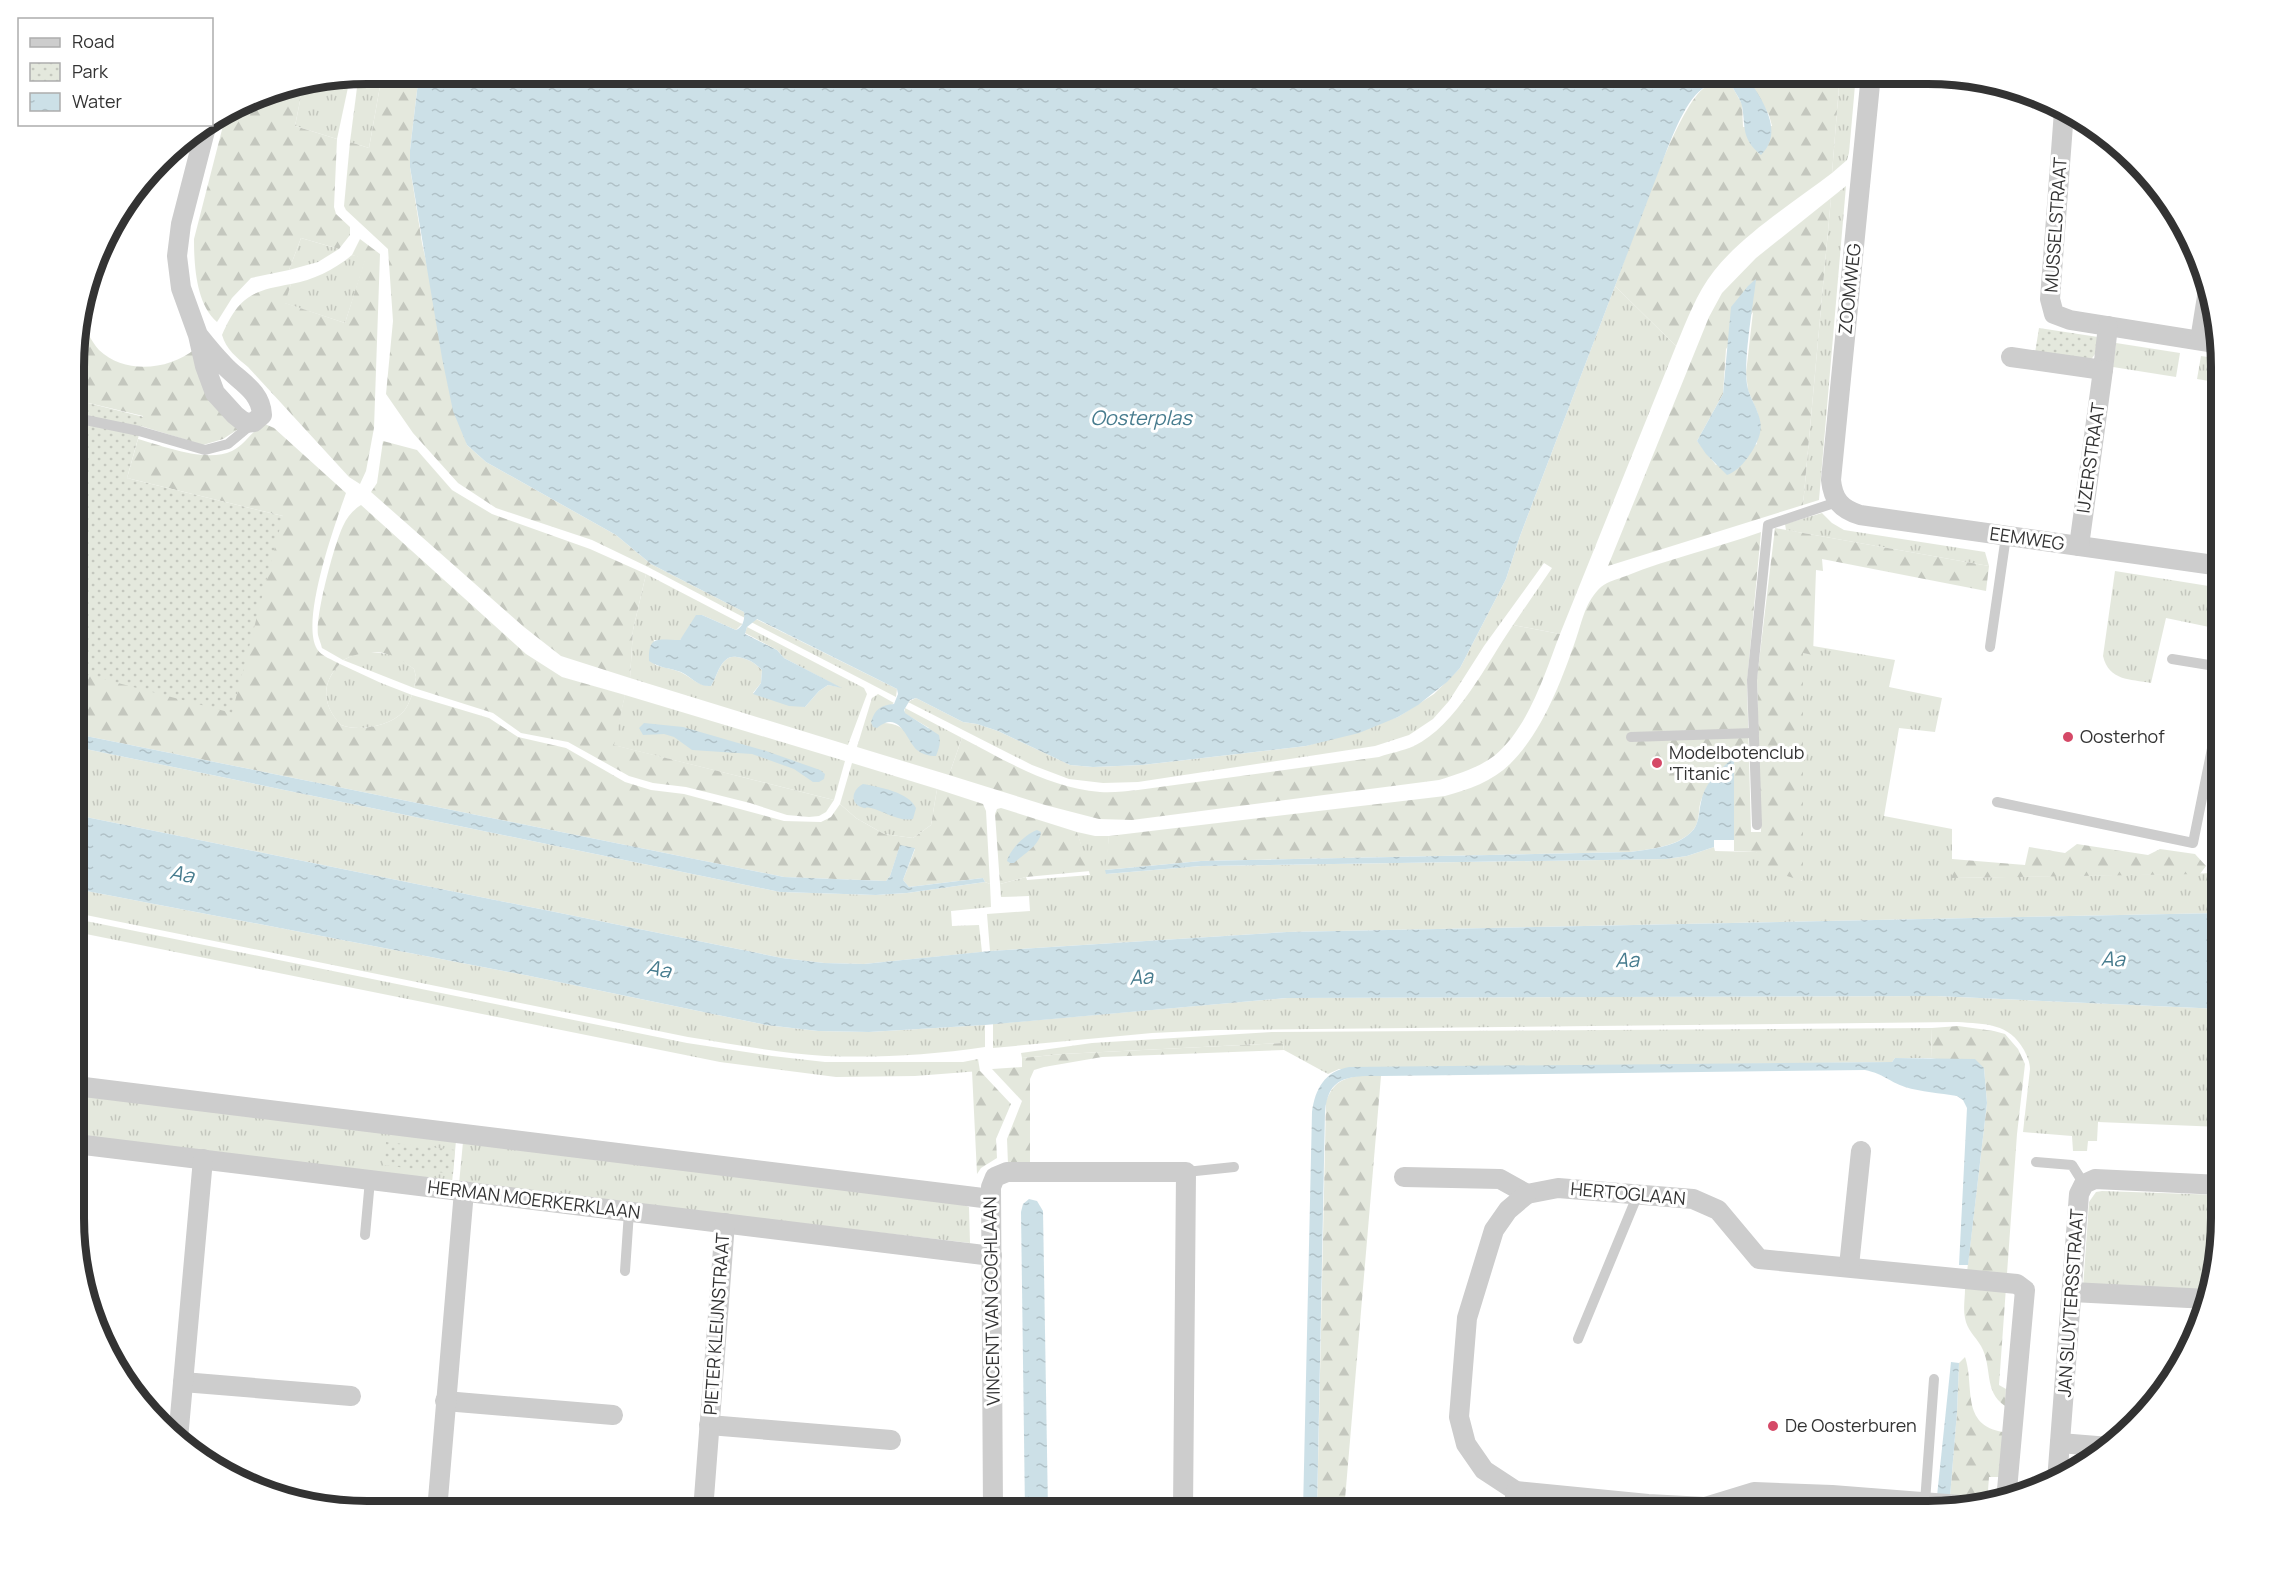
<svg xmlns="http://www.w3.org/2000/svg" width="2295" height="1585" font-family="Manrope,sans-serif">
	<defs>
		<pattern id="grass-tufts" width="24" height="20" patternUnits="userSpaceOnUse" patternTransform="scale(1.5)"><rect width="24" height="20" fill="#e4e8dd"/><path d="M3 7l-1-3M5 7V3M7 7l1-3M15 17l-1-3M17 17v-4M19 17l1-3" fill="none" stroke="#c4c7be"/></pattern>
		<pattern id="forest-firs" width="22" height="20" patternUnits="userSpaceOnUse" patternTransform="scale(1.5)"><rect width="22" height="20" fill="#e4e8dd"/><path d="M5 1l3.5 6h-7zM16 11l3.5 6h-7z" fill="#c4c7be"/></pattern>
		<pattern id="park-dots" width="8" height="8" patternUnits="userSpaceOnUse" patternTransform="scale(1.5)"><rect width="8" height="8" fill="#e4e8dd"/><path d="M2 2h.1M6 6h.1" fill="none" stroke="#c4c7be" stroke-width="1.8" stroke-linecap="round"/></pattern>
		<pattern id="water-ripples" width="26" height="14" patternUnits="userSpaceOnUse" patternTransform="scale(1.5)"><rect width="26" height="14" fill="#cce0e7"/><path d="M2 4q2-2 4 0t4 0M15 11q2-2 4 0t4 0" fill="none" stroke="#b0c1c7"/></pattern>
	</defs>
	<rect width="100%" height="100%" fill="#fff"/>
	<g fill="url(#grass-tufts)">
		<path d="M1840,74H1856L1849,153L1847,160L1832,173Z"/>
		<path d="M348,77L350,78L337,139L295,126L303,86Z"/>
		<path d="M358,80L380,86L369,148L350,142Z"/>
		<path d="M1846,186L1819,500L1803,505L1831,198Z"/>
		<path d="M301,238L339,249L318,262L289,270Z"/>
		<path d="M352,255L366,258L345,323L284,303L291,284C313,280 334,270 352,255Z"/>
		<path d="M1615,286L1676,346L1560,634L1513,625L1552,568L1544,563L1484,646L1449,701L1433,719L1409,735L1375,746L1138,782L1103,783L1069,779L1032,765L908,702L916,698L963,722L977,724L998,731L1070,765L1093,767L1142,765L1306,746L1398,717L1434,694L1460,668L1506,579L1520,536Z"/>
		<path d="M2116,343L2180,353L2176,377L2113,367Z"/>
		<path d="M2201,356L2221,359V383L2197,379Z"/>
		<path d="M1822,513L1832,523L1844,530L1985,552L1989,566L1786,530L1785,524Z"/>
		<path d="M651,564L744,612L745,618L648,567Z"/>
		<path d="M2115,571L2221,588V608H2218L2214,628L2166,618L2151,683C2130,679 2109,681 2103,656Z"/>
		<path d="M646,574L742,624L736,630L702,615L680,640H654L655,665C664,668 676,669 684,674C693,679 699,686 711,686C718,675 721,654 737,657C749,659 754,662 762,670L761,683L753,693L805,707L819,691L828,685L839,687L784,658L777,650L745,633L747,627L864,688L867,694L848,745L630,678L633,630Z"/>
		<path d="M756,619L897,689L896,697L751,622Z"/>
		<path d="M1813,646L1895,660L1889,687L1942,698L1935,732L1899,728L1884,816L1952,829V878L2221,873V913L1287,932L990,951L987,914L1030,911L1029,896L1001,897L1000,884L1026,877L1027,880L1090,875L1077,832L1095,836H1109L1106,874L1201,866L1666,859L1687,856L1714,847L1715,851L1756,852L1802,881L1803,653L1813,654Z"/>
		<path d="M363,651L396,655L414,669L416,677L414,688L343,660Z"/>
		<path d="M340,664L381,683L412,695C410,700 407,708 403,712C390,726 359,732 341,725C323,706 320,684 340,664Z"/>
		<path d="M878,694L894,703L891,705L883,723C896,723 906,728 911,740L929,728L904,713L905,708L962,738L949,775L857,747L872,698Z"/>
		<path d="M625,695L845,761L834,800L613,745Z"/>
		<path d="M76,747L780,892L876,895L907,893L985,882L990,884L991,907L951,911L952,926L979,925L982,952L864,964L824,963L782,958L76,815Z"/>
		<path d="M852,763L937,789L931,825L913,838L884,834L856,818L840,804Z"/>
		<path d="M76,889L525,975L766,1025L818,1031L869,1032L985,1025V1047C932,1055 878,1058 825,1056C779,1053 733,1044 688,1037L76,913Z"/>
		<path d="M76,919L687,1043L772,1056L825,1062H963L978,1059L980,1071L915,1076L836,1077L720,1062L76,932Z"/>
		<path d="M1936,996L2221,1009V1127L2098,1122L2097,1141H2088L2087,1151H2073L2072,1136L2023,1132L2030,1069C2030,1062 2027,1056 2024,1050C2009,1023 1986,1024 1957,1022L1215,1030L1152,1033L993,1048V1024L1287,998Z"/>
		<path d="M1932,1028L1931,1058H1895L1892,1062L1339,1069L1328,1074L1284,1050L1283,1043L1063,1054L1022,1058L1021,1053L1092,1043L1272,1032Z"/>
		<path d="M76,1095L456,1141L452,1183L76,1136Z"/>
		<path d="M463,1142L961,1204L969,1207L970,1243L459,1184Z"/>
		<path d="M2102,1191L2221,1195V1236L2210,1293L2083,1288L2089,1202L2096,1192Z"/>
	</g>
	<g fill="url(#forest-firs)" fill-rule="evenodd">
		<path d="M367,74H419L410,150V167L422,243L467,445L486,462L616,535L651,564L648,567L592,540L496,508L458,483L413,433L386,394L393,321L388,249L346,210L344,206L350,142L369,148L380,86L358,80L360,75Z"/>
		<path d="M1745,74H1840L1832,173C1793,203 1744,233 1714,271C1696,294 1687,320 1676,346L1615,286C1629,250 1678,100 1707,86C1715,82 1724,86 1733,88L1742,104L1743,127L1772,126L1769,115Z"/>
		<path d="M303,86L295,126L337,139L334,207L336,214L350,227V235L339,249L301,238L289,270L251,278L232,298L217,322C196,304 194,265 194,239L226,114L255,96Z"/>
		<path d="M1831,198L1803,505L1608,566L1709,317L1722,293L1756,258ZM1753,312L1746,373L1748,390L1758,414L1757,444L1716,465L1697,441L1723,394L1726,349Z"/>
		<path d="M360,239L380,254L374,428L366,471L360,484L349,477L248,367C237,358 226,349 222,335C239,296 252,291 291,284L285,303L345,323L365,259L352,255Z"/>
		<path d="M80,317C85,328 91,341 99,350C125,375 169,370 195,349L240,428L223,439L203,445L141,426L143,416L76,400V329Z"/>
		<path d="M265,424L274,428L346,493C335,524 300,621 317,649C321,656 333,660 340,664C320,684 323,706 341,725C359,732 390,726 403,712C407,708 410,700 412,695L489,718L518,737L566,748L625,782L651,790L684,794L784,821L821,822L831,817L840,804L856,818L884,834L913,838L931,825L937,789L983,804L986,811L990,884L985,882L983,878L909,887L903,880L915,849L900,846L890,876L886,881L784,877L76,734V672L283,516L127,478L138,439C163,446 206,463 232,451C245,445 252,430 265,424Z"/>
		<path d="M383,441L417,450L452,490L492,514L590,549L646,574L633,630L630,678L561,656L524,627L371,492L377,483Z"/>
		<path d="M361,505L526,654L562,677L625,695L614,745L834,800L826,812L819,816L809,817L787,815L750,803L686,787L653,783L629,776L568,742L521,733L493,713L414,688L416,677L414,669C389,650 372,647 343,660L322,648C321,644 319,639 318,635C315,616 334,545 343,526C347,517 353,510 361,505Z"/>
		<path d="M1775,528L1989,566L1986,591L1822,559L1823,571L1816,570L1813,655L1803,653V881L1764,869L1756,852L1734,851V759C1718,770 1709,780 1702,798C1696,812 1703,823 1688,835C1671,848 1649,849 1630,852L1201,861L1105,870L1109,836L1445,796C1468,790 1493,781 1510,764C1543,731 1561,682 1576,639C1583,619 1585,602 1601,587C1608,581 1618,579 1626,576C1670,558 1717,548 1761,532L1747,682L1751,832H1761L1757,678Z"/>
		<path d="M1513,625L1560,634C1545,673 1528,729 1494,756C1478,768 1458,774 1439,780L1132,820L1099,819L1045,805L949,775L962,738C1006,761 1050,788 1100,792C1113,793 1126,791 1138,790L1379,757C1390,753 1403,751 1414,746C1456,726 1487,663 1513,625Z"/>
		<path d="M1001,808L1077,832L1090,871L1026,877L1000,884L995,814L997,809Z"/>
		<path d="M2077,844L2148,855L2160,849L2195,854L2206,866L2200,874L1952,878V859L2025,865L2029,847L2065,853Z"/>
		<path d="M1958,1026L1994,1031L2005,1034L2018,1049L2025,1064L2017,1134L1999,1385L2006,1389L2005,1406C1983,1391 1993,1367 1981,1346C1975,1336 1967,1330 1965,1318C1963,1309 1965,1298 1965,1289L1987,1103L1984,1068L1931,1058L1932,1028Z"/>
		<path d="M1283,1043L1284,1050L1102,1057L1044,1067L1034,1070L1030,1079V1162L1008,1164L1007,1139L1022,1101L992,1069L1022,1067V1058L1063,1054Z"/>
		<path d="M972,1071H980L1011,1104L996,1139L997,1158L981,1168L977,1174Z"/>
		<path d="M1358,1076H1381L1344,1511H1317L1326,1101C1333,1084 1340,1079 1358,1076Z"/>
		<path d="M1965,1357C1975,1386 1960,1425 2003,1432L2001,1477H1989L1987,1504L1949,1509L1957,1412L1959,1363Z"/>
	</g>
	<g fill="url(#park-dots)">
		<path d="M2039,328L2098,337L2095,354L2090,361L2035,353Z"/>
		<path d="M76,400L144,417L127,478L283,516L232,713L76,672Z"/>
		<path d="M386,1142L455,1150L453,1174L383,1165Z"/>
	</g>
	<g fill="url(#water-ripples)">
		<path d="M419,74H1745C1760,97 1786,130 1761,155C1741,138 1746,129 1742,106C1741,100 1736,94 1733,88C1725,86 1717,83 1710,85C1689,91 1674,133 1666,152L1520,536L1506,579L1460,668L1447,682L1418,705L1398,717L1359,733L1306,746L1142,765L1093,767L1070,765L998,731L977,724L963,722L916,698L910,700L904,710L905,713L939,735C941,743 939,748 936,756C929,756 922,754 917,750C906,740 900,709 877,728L873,727L871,722C875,709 881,705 894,704L898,694L897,689L757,619L747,627L745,634L777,650L784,658L842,688L828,685L819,691L805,707L789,706L753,694L761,683L762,670C754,662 749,659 737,657C721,654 718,675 711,686C697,687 692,677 681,672C670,668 659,668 649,661C648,634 659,640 680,640L696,615H702L736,630C743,627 745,619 744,612L651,564L616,535L486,462L467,445L453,411L442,358L410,167V150Z"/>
		<path d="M1756,279C1753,308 1742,365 1748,389C1752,403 1764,418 1760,433C1757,447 1741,471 1727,475L1706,454L1697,441L1723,394L1731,307L1748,286Z"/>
		<path d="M644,723L683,727L766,751L820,770L825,774L824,779L819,782H813L794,769L752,754L692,750L674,737L664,734L643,735L639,728Z"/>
		<path d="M76,734L784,877L886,881L890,876L900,845L915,848L903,880L909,887L983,878L985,882L907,893L876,895L780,892L76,747Z"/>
		<path d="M1734,758V840H1714V847L1687,856L1666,859L1201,866L1106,874L1105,870L1201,861L1630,852C1649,849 1672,848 1688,835C1700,826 1698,815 1701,802C1704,784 1720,768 1734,758Z"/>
		<path d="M863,784C879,787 909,792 916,808L913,819C898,822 884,811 871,808C862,806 869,810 861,807C849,802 853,789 863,784Z"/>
		<path d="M76,815L782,958L824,963L864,964L990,951L1287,932L2221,913V1009L1936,996L1287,998L985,1025L869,1032L818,1031L766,1025L525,975L76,889Z"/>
		<path d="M1037,830L1041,832C1040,845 1024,854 1014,863H1010L1007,861C1010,849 1026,834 1037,830Z"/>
		<path d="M1895,1058L1975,1059L1984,1068L1987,1103L1968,1265H1959L1967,1108L1963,1100L1957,1096C1940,1093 1921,1092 1905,1087C1888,1081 1884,1074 1865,1070L1381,1076C1350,1076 1328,1075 1325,1112L1317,1511H1303L1312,1112C1315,1089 1325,1071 1349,1067L1892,1062Z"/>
		<path d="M1029,1199L1037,1201L1043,1211L1048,1511H1025L1021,1212L1023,1204Z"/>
		<path d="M1951,1362L1959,1363L1957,1412L1950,1497L1937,1496Z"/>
	</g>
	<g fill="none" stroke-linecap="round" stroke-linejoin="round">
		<g stroke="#cdcdcd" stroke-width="10">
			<path d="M76,418L139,431L205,450L228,444L252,424"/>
			<path d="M1990,647L2006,536"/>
			<path d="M2172,659L2221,667"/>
			<path d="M1631,737L1754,733"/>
			<path d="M1997,802L2193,843L2221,704"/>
			<path d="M1757,825L1752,680L1768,525L1837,502"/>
			<path d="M2036,1162L2072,1165L2084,1184"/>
			<path d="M1186,1172L1234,1167"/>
			<path d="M365,1235L370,1180"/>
			<path d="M625,1271L629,1212"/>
			<path d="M1578,1339L1638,1194"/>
			<path d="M1925,1502L1934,1379"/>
		</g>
		<g stroke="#cdcdcd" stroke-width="20">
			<path d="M1871,74L1831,480C1833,500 1841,509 1860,515L2221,566"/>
			<path d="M2064,111L2050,299L2054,314L2070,320L2220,344"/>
			<path d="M198,335C206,345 214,355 223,364C238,381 261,390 262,415L254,422L245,423L235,415L215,393L205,366L198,335L181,288L177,256L181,224L206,127"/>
			<path d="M2200,340L2209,284"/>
			<path d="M2011,357L2103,370L2108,326"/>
			<path d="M2079,546L2103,370"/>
			<path d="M76,1086L991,1199"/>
			<path d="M76,1144L992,1256"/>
			<path d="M1404,1177L1500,1179L1527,1194L1558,1188L1693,1199L1718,1210L1759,1259L2017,1284L2025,1290L2006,1501"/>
			<path d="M1527,1194L1508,1210L1494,1230L1467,1318L1459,1417L1466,1444L1484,1470L1516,1491L1648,1504L1705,1507L1754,1492L1832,1495L1973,1506"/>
			<path d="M1849,1266L1861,1151"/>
			<path d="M2072,1292L2208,1299"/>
			<path d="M183,1382L351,1396"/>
			<path d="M445,1401L613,1415"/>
			<path d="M709,1425L891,1440"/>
			<path d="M178,1439L203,1159"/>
			<path d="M2060,1443L2109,1447"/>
			<path d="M2057,1481L2079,1194L2084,1184L2095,1179L2221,1185"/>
			<path d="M437,1511L464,1191"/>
			<path d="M703,1511L725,1223"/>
			<path d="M993,1511L991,1187L995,1177L1007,1172H1186L1183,1511"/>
			<path d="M1513,1511L1516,1491"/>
		</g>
	</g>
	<g fill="#d54967" stroke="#fff" stroke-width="2">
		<circle cx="2068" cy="737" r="6"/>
		<circle cx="1657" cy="763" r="6"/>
		<circle cx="1773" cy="1426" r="6"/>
	</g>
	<g text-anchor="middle" stroke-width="6" stroke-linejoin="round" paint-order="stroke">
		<g font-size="18" fill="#333" stroke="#fff">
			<text transform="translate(2056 225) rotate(-86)" y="6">MUSSELSTRAAT</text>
			<text transform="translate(1850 289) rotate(-84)" y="6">ZOOMWEG</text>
			<text transform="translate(2091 458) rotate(-82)" y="6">IJZERSTRAAT</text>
			<text transform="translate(2027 539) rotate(8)" y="6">EEMWEG</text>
			<text transform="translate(1628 1194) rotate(5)" y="6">HERTOGLAAN</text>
			<text transform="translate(534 1200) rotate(7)" y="6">HERMAN MOERKERKLAAN</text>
			<text transform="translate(992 1301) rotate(-91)" y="6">VINCENT VAN GOGHLAAN</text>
			<text transform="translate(2071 1303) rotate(-86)" y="6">JAN SLUYTERSSTRAAT</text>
			<text transform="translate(717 1324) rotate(-86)" y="6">PIETER KLEIJNSTRAAT</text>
		</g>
		<g font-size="18" fill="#333" stroke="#fff" text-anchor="start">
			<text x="2080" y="743">Oosterhof</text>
			<text x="1669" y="759">Modelbotenclub<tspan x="1669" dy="21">'Titanic'</tspan></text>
			<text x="1785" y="1432">De Oosterburen</text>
		</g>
		<g font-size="20" font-style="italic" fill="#477c8e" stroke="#fff">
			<text x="1141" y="425">Oosterplas</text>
			<text transform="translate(182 874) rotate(11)" y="7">Aa</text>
			<text transform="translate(2113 959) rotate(2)" y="7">Aa</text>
			<text transform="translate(1627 960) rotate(-1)" y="7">Aa</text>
			<text transform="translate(659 969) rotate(11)" y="7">Aa</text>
			<text transform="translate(1141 977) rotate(-4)" y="7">Aa</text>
		</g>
	</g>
	<path d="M0 0H2295V1585H0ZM367 84H1928A283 283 0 0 1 2211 367V1218A283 283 0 0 1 1928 1501H367A283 283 0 0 1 84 1218V367A283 283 0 0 1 367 84Z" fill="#fff" fill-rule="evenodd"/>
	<path fill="none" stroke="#333" stroke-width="8" d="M367 84H1928A283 283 0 0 1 2211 367V1218A283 283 0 0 1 1928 1501H367A283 283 0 0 1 84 1218V367A283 283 0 0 1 367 84Z"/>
	<rect x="18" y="18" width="195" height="108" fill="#ffffff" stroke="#adadad" stroke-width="1.5"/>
	<rect x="30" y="38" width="30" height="9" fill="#cdcdcd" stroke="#adadad" stroke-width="1.5"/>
	<text x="72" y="48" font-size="18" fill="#333333">Road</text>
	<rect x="30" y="63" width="30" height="18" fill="url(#park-dots)" stroke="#adadad" stroke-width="1.5"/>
	<text x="72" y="78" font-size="18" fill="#333333">Park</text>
	<rect x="30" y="93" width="30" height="18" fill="url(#water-ripples)" stroke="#adadad" stroke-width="1.5"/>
	<text x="72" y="108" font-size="18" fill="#333333">Water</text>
</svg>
